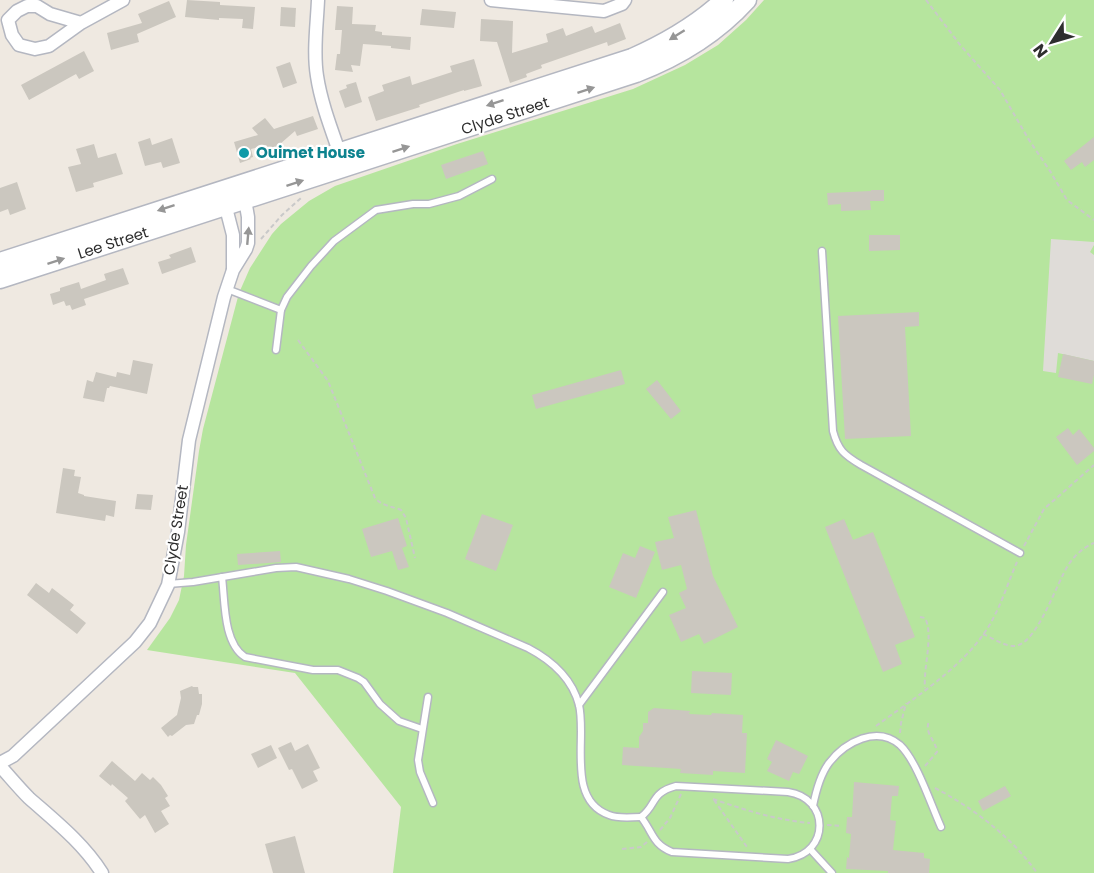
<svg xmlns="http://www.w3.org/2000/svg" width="1094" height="873" font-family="Poppins,sans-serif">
	<rect width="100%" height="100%" fill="#efe9e1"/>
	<path fill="#b6e59e" d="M764,0H1094V873H393L401,807L295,673L147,650L170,618L179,600L184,576L186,545L199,451L203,429L239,293L250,268L272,234L281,224L309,201L335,186L457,144L633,89L685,65L718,45L746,20Z"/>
	<path fill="#dfdcd8" d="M1051,239L1094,242V245L1090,252L1094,255V361L1058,353L1056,373L1043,371Z"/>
	<g fill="#cbc7bf">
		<path d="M187,0L220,2V5L255,7L253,29L242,28L243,19L219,18V20L185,17Z"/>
		<path d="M169,1L176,17L137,34L139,42L111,50L107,33L142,23L138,14Z"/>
		<path d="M337,6L353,7L352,24L376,25L375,31L382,32V35L411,37L410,50L391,48V46L363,44L360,66L351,65L353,72L335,70L337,54H340L342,30H335Z"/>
		<path d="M281,7L296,8L295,27L280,26Z"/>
		<path d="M422,9L456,12L454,28L420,25Z"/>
		<path d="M481,19L513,21L512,53L548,42L546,34L563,28L566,36L592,26L595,33L620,23L626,39L608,46L607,42L541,65L542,68L526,74L527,77L510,83L497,42L480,41Z"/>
		<path d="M84,51L94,71L79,79L76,74L29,100L21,85Z"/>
		<path d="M474,59L482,86L464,91V90L419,105L420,107L376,121L368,97L384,91L382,85L410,76L412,85L452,72L450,66Z"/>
		<path d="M290,62L297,83L283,88L276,67Z"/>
		<path d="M356,82L362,102L345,108L339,91L347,88L346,85Z"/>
		<path d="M313,116L318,129L297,136L295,131L272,151L266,145L251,149L253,157L250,158L251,159L240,163L234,142L258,135L252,128L265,118L274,129Z"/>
		<path d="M1094,137V160L1085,167L1082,162L1071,170L1064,161Z"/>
		<path d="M150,138L152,145L172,138L180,163L163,168L161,162L145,166L138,142Z"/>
		<path d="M94,144L98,158L116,153L123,174L93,183L94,187L76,192L68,167L81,164L76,149Z"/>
		<path d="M483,151L488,164L446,179L441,165Z"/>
		<path d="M17,182L26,209L10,215L8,209L0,212V188Z"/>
		<path d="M871,190H884V201H870L871,210L841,211V204L828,205L827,193L871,191Z"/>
		<path d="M869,235H900V250L869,251Z"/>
		<path d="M191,247L196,262L162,274L158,262L171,258L169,255Z"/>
		<path d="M123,268L129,284L84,299L86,305L72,310L70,305L66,306L64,301L53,305L50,294L60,291V288L79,282L81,289L106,280L104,274Z"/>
		<path d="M919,312V326L905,327L911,436L845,439L838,316Z"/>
		<path d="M1063,354L1094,361V375L1092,384L1058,377Z"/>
		<path d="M133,360L153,364L147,394L110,386L109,388H107L104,402L83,398L87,380L93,382L96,372L116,377L117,372L130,375Z"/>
		<path d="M621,370L625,384L536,409L532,395Z"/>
		<path d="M657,380L681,411L671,419L646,389Z"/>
		<path d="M1068,428L1073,435L1079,429L1094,448V451L1077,465L1056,437Z"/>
		<path d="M63,468L75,470L74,476L81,477L78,493L84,495V496L116,501L114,517L106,515L105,521L56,513Z"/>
		<path d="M137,494L153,495L151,510L135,509Z"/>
		<path d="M696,510L713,576L738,627L704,644L699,634L681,642L669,615L686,608L679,593L687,589L681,565L662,570L655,542L674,538L668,517Z"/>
		<path d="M482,514L513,525L496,571L465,559Z"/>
		<path d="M398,518L407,546L402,548L409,567L398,570L392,551L371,557L362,529Z"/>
		<path d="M844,519L853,540L873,532L915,637L895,645L902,664L883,672L825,527Z"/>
		<path d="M640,546L655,552L636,598L609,587L623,553L635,558Z"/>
		<path d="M280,551L281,562L238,565L237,554Z"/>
		<path d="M36,583L49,593L52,588L74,605L70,610L86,623L77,634L27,595Z"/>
		<path d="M692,671L732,673L731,695L691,693Z"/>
		<path d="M192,686L193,687H198L199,694H202V704L199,715H197L194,724L186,725L172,736L170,735L168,737L161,728L177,715L181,698L180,691Z"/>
		<path d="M654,708L690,711L689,714L711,715L712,713L743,715L742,733H747L745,773L713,771V775L680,773L681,769L622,765L623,747L639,748V737L643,731V723H648V712Z"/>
		<path d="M776,740L808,756L799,774L793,772L789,781L767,771L772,762L767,759Z"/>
		<path d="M291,742L295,751L308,744L320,768L313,771L318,781L302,789L292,769L289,770L278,748Z"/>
		<path d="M271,745L277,758L258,768L251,754Z"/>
		<path d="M112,761L135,781L142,773L150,780L153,777L161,785L168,796L165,798L170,806L161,811L169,824L155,833L145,815L140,819L125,801L128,798L112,784L111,786L99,776Z"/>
		<path d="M854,782L899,786L898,796H892L890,820L896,821L893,850L924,853V858L930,859L929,873H888V871L846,869L847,857L849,858L851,834L846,833L847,817H852Z"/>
		<path d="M1005,786L1011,796L983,811L978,801Z"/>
		<path d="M295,836L305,873H273L265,844Z"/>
	</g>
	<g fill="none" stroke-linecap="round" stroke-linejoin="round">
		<g stroke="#b4b7c1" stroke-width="9">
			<g id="lane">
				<path d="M822,251L833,431C838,450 844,455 861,465L1020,553"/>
				<path d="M227,289L281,310"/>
				<path d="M276,350L281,310L287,297L311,266L334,241L376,210L413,204H429L459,196L492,179"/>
				<path d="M222,577C225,601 223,643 245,657L313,670H338L358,678L364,682L380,704L399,721L422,729"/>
				<path d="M168,584L193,582L276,568L296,567L349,579L387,591L447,613L528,648C551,660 572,678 579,705C587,738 566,800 609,815C619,819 631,817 641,817"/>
				<path d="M428,697L418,760L420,772L433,803"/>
				<path d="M579,705L663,592"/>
				<path d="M676,786L788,792C830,798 830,853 788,859L672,852C652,844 653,832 641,817C657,805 650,793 676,786Z"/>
				<path d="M813,806C816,791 820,775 829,763C845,742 877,725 900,745C917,761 931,805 941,827"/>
				<path d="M810,849L832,873"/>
			</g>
		</g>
		<g stroke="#b4b7c1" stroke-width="15">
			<g id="street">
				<path d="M318,0C317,24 313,52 317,76C321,103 332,131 341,157"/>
				<path d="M491,0L604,11L622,4L625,0"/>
				<path d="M81,23L50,14L37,6H27L17,11L8,20L12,35L19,45L35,49L49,46L81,23L123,0"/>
				<path d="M224,200L233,235V269"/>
				<path d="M0,763L13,756L135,642L150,623L168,585L178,532L189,440L224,297L233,270L246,249L248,243V217L244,194"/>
				<path d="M0,766C10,777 19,788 29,798C55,821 83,843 102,873"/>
			</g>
		</g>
		<g stroke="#b4b7c1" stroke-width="21">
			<g id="secondary">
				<path d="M0,262L632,58C666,43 697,25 724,0"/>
				<path d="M0,279L636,73C678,57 717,33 747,0"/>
			</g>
		</g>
		<g stroke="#c9c9c9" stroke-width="2" stroke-dasharray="4.5 3" stroke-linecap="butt">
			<path d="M926,0L961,46L1000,90L1029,140L1050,171L1067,200L1094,220"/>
			<path d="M261,239L282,215L301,198"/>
			<path d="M298,340L328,381L375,498C382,506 391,506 401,510L406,518L415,558"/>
			<path d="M1024,546L1044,509L1094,465"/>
			<path d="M920,617L925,618C934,635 923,668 925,688"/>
			<path d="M983,634C992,638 1004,646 1014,646C1037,646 1057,581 1069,564C1075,555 1084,547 1094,543"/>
			<path d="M876,726C913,699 962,668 987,629C1000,609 1007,585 1017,562"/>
			<path d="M900,733L901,723L906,703"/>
			<path d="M925,766L937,752C936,740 924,734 929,721"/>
			<path d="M935,788C973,808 1012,837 1037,873"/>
			<path d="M713,799C745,810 776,820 810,823"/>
			<path d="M714,800L747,847"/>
			<path d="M827,825L842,826"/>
			<path d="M660,830L670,818L681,794"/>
			<path d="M622,849L641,847L647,842"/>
		</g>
		<use href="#lane" stroke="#fff" stroke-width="6"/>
		<use href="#street" stroke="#fff" stroke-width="12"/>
		<use href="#secondary" stroke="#fff" stroke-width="18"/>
	</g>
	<defs><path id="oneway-solid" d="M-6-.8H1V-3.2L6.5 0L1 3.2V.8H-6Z" transform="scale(1.5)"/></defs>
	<g fill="#969696">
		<use href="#oneway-solid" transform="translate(677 35) rotate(148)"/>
		<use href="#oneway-solid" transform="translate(586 90) rotate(-18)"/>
		<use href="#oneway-solid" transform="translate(495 103) rotate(162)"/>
		<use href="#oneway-solid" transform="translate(401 149) rotate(-18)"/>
		<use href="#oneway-solid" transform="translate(295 183) rotate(-18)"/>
		<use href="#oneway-solid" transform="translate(166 208) rotate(162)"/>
		<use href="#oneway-solid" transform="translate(248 236) rotate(-85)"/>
		<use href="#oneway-solid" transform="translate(56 261) rotate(-18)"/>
	</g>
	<circle fill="#0f9aa8" stroke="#fff" stroke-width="2" cx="244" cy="153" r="6"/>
	<g text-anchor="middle" stroke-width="4.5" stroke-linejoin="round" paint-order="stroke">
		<g font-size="15" fill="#2e2e2e" stroke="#fff">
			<text transform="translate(505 116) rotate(-18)" y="5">Clyde Street</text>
			<text transform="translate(113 243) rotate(-18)" y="5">Lee Street</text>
			<text transform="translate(176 530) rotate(-81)" y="5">Clyde Street</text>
		</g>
		<g font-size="15" font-weight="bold" fill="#0d838f" stroke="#fff" text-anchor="start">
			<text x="256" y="158">Ouimet House</text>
		</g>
	</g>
	<g transform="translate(1052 42) rotate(233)" stroke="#ffffff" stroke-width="4.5" paint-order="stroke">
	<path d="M0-4.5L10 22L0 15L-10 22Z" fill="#2e2e2e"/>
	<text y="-9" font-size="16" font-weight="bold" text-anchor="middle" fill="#2e2e2e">N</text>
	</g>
</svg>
